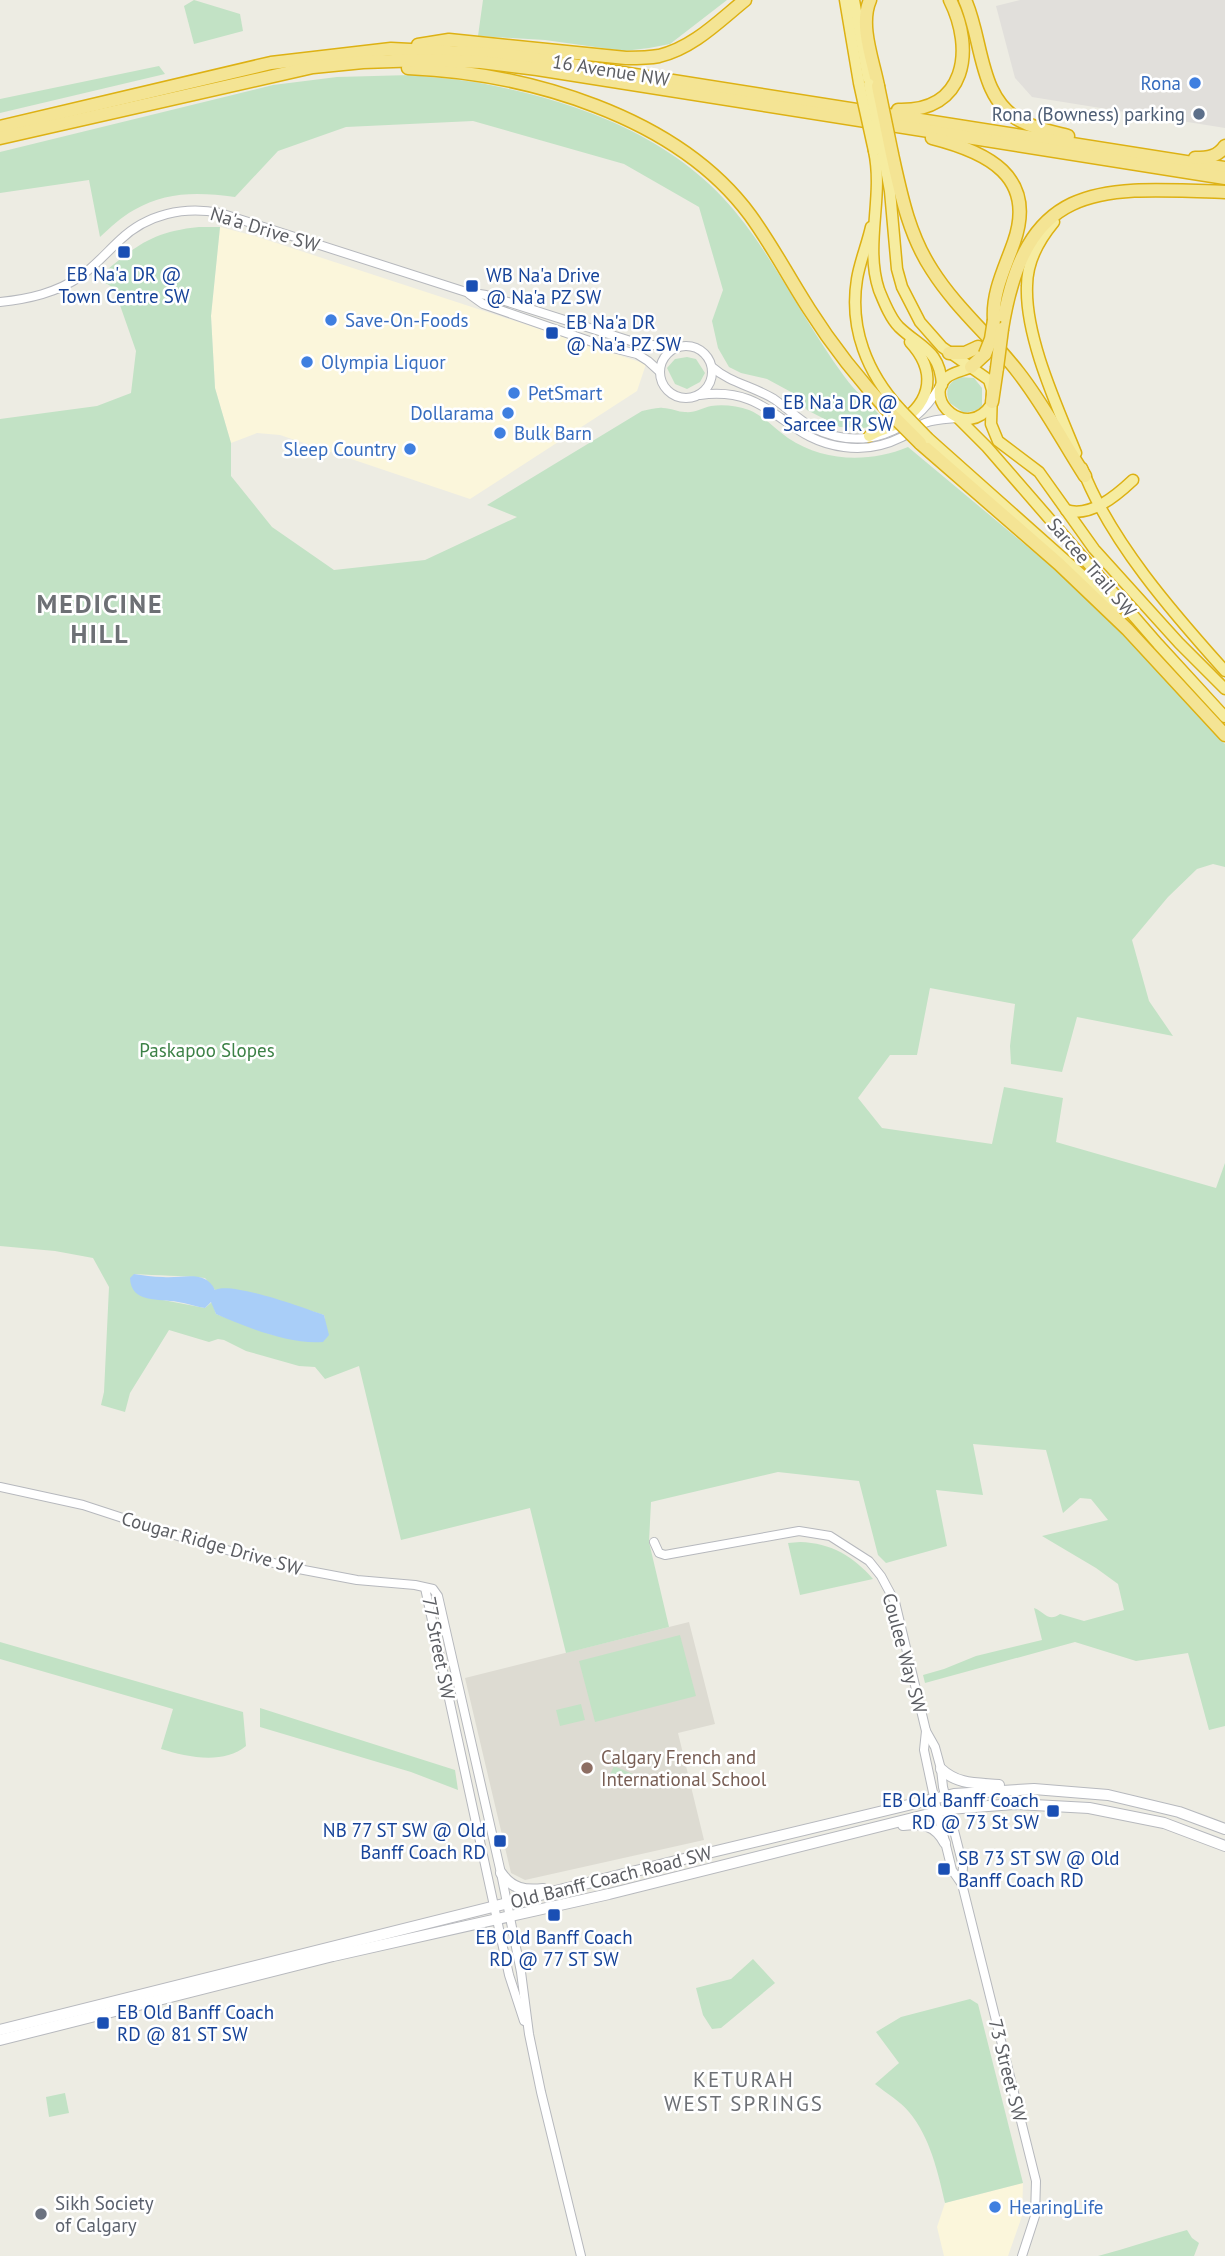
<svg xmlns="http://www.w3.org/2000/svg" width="1225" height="2256" font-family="'PT Sans',sans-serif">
	<rect width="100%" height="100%" fill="#edece3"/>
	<g fill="#fbf6db">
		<path d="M220,227L255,236L646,364L637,391L470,499L280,435L257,433L231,443L215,388L211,316Z"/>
		<path d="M1023,2183L1022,2216L1008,2256H944L937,2227L945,2203Z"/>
	</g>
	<path fill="#e1dfdb" d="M1020,0H1225V128L1032,97L1015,78L996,6Z"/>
	<path fill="#dddbd2" d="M689,1622L715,1724L678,1733L704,1840L525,1880L511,1873L465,1678Z"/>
	<g fill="#c2e2c5" fill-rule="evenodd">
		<path d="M194,0L240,14L243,31L194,44L184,6Z"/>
		<path d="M483,0H727L670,44L649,48L624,51L545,40L478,36Z"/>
		<path d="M159,66L165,74L0,113V99Z"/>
		<path d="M411,75C436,78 461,79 485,84C585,103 684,141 745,224C781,272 808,327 844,376C856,393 873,407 887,423L864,428L840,427L807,410L791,392L767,379L741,373L729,367L718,348L712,321L723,290L699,207L624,164L473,121L346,127L278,151L235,197C199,192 166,191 134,210C121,217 110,228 100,237L89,180L0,193V152L273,85L337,77Z"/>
		<path d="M199,227H220L211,316L215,388L231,443V476L272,527L334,570L425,560L517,517L487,505L642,411C649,410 657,407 663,408C671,408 678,412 685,412C695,413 702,408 711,406C723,404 738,406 749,410C764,416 775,429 788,438C824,462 869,463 908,447L1070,582L1127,637L1225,744V867L1213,864L1197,869L1168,897L1132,940L1149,1001L1173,1036L1077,1017L1062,1072L1011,1064L1010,1046L1015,1004L930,988L917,1055H890L858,1098L882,1128L992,1144L1004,1087L1063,1098L1056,1142L1216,1188L1225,1163V1726L1209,1730L1188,1653L1136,1661L1075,1642L925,1683L923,1675L944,1669L976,1656L1042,1640L1034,1608C1044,1611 1048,1623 1060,1614L1084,1621L1124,1610L1118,1584L1096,1568L1042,1536L1108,1520L1091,1499L1080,1498L1063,1513L1046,1450L973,1444L983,1495L936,1490L947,1546L886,1563L878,1555L859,1481L778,1472L651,1502L649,1542L669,1627L566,1653L530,1508L401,1540L359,1366L325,1379L315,1367L299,1366L246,1351L224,1340L218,1339L209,1342L169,1330L130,1393L125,1412L101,1405L104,1392L109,1287L93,1258L55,1251L0,1246V419L97,406L131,393L136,351L114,288L97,278C134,248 149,232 199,227ZM134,1274C158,1276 181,1275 205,1278L216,1291L278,1301L324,1315L325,1320L288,1337L273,1335L216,1314L212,1302L205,1308L163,1300Z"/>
		<path d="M687,357L696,359L705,373L700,382L687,389L675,384L667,368L675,359Z"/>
		<path d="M959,377L974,378L982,388V406L977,410L964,413L950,403C944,391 948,383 959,377Z"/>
		<path d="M800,1542C831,1543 853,1556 873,1579L800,1595L788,1543Z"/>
		<path d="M680,1635L696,1696L595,1722L579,1661Z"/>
		<path d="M0,1642L243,1712L246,1746C223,1765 187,1757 161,1749L173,1709L0,1659Z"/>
		<path d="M581,1704L585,1720L560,1726L556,1710Z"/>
		<path d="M260,1708L455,1770L458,1790L411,1772L260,1727Z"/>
		<path d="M614,1766L635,1775L629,1787L624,1785L620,1787L607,1781Z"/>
		<path d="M753,1959L775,1983L721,2028L712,2029L703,2015L696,1988L731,1979Z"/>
		<path d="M970,1999L978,2004L1023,2183L945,2203C938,2172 930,2137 909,2112C900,2101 886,2093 875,2084L899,2063L876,2032L901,2017Z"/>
		<path d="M65,2093L69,2113L49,2117L46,2097Z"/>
		<path d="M1187,2230L1192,2238L1199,2243L1194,2256H1098C1128,2248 1157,2238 1187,2230Z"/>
	</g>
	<path fill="#a9cef8" d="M134,1274C143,1275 153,1277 163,1277C182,1279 205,1269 215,1290C231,1281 304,1308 324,1315L329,1335L323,1342C290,1345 246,1327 216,1314L211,1302L205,1308C196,1307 187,1303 178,1302C159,1298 131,1304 130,1278Z"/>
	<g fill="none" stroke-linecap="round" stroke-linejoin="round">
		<g stroke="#b6b8bd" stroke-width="10">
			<g id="tertiary">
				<path d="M469,294L483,304L601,345L637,354L648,361L659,371"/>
				<path d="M0,302C29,299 56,293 81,276C95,266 107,252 120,240C147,214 184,206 220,213L466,292L486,295L637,343L677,348"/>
				<circle cx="686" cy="372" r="26"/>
				<path d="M712,367C730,383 753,386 774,399C787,408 799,420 813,428C862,452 912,433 939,388"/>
				<path d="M700,395C772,385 783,440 844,447C864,450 884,446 902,437C910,433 917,426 925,423C935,419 947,419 958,418"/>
				<path d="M0,1487L83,1505L184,1538L288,1567L357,1580L415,1585L433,1589L438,1596L501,1873L521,1972L529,2034L541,2092L581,2256"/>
				<path d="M654,1542L659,1553L665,1555L799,1531L830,1536L869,1561L881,1576L895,1602L926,1731L935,1747L941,1769L943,1787L963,1866L962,1884L1036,2181L1035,2216L1022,2256"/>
				<path d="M425,1588L509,1975L524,2021"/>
				<path d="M926,1731L924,1750L934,1797L952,1870L961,1883"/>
			</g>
		</g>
		<g stroke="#b7b9be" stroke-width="12">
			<g id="secondary">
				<path d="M941,1769C958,1785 977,1783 999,1785"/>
				<path d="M903,1825C922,1823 935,1824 945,1843"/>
				<path d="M501,1873C512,1889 525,1891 543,1889"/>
				<path d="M0,2030L708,1853L954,1794L1034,1789L1108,1795L1179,1812L1225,1829"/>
				<path d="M0,2040L333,1956L609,1894L949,1809L1014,1804L1089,1808L1164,1823L1225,1846"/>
			</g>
		</g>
		<g stroke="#ddb113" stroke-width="13">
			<g id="trunk">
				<path d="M845,0L859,83"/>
				<path d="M854,0L869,84"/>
				<path d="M874,151C884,197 864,245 879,290C884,302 890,318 899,327C921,348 940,350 942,385"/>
				<path d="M883,153L890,191L897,269L902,287L920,322L942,347L989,380L992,390L991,424L998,441L1039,472L1094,549L1179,643L1225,689"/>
				<path d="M1054,222C1039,240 1027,262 1027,286C1025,337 1057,406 1076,453"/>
				<path d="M871,227C867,245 860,261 857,279C849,328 867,373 900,409"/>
				<path d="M971,367C963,371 953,372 946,378C923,401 967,440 991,405"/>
				<path d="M958,418L987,447L1158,644L1225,717"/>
				<path d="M869,436C879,430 890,428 900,422C933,401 936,370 910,342"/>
				<path d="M928,438L1119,608"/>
				<path d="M1082,468C1110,541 1173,613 1225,671"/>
				<path d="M1066,510C1090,518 1116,496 1133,480"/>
			</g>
		</g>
		<g stroke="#ddb113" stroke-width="15">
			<g id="motorway">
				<path d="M870,0C859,25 873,60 878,86"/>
				<path d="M965,0C983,39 978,99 1021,121C1036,129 1052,132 1068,136"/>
				<path d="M418,45L449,40L626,58C637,58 648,58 659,56C693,48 719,21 745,0"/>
				<path d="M408,68C526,73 676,115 750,215C772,245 789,278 809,309C833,347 861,382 891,414"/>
				<path d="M898,110C966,112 975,50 950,0"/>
				<path d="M0,127L271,63L391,49L508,55L1225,168"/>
				<path d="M0,138L313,67L363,62L423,60L481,62L537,69L1225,178"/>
				<path d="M932,138C987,152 1037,176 1014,242C1005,268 992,292 994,320"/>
				<path d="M892,154C901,195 909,235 932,270C956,308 991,337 1018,372C1044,405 1063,442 1085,476"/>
				<path d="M1195,158C1207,158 1218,157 1225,146"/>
				<path d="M1002,329C1026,180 1098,187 1225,192"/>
				<path d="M949,353H965L978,347"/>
				<path d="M971,367L985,354"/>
				<path d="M992,402L997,368"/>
				<path d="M920,443L1059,564L1127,629L1225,735"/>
			</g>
		</g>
		<use href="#tertiary" stroke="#fff" stroke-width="8"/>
		<use href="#secondary" stroke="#fff" stroke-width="10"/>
		<use href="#trunk" stroke="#f6eca0" stroke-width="10"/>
		<use href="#motorway" stroke="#f4e494" stroke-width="12"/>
		<g stroke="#ddb113" stroke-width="13" stroke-linecap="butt">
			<g id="trunk-bridge">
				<path d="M859,83L874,151"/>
				<path d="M869,84L883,153"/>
				<path d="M900,409L928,438"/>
			</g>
		</g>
		<g stroke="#ddb113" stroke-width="15" stroke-linecap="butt">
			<g id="motorway-bridge">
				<path d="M878,86L892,154"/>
				<path d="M985,354L991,339L994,320"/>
				<path d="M997,368L1002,329"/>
				<path d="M891,414L920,443"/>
			</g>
		</g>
		<use href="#trunk-bridge" stroke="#f6eca0" stroke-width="10"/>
		<use href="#motorway-bridge" stroke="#f4e494" stroke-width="12"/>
	</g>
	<g fill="#3f7fe0" stroke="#fff" stroke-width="2.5">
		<circle cx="1195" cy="83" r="7"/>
		<circle cx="331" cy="320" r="7"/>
		<circle cx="307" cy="362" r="7"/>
		<circle cx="514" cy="393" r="7"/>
		<circle cx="508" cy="413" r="7"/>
		<circle cx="500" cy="433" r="7"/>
		<circle cx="410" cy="449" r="7"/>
		<circle cx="995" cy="2207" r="7"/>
	</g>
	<circle fill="#5c6f8a" stroke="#fff" stroke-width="2.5" cx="1199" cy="114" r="7"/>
	<g fill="#1a4fb4" stroke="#fff" stroke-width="2.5">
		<rect x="117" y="245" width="14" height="14" rx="3.5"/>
		<rect x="465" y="279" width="14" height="14" rx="3.5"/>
		<rect x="545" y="326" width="14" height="14" rx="3.5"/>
		<rect x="762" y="406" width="14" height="14" rx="3.5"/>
		<rect x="1046" y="1804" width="14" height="14" rx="3.5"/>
		<rect x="493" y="1834" width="14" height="14" rx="3.5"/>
		<rect x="937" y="1862" width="14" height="14" rx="3.5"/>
		<rect x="547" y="1908" width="14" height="14" rx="3.5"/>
		<rect x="96" y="2016" width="14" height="14" rx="3.5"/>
	</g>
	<circle fill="#8d6e63" stroke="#fff" stroke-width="2.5" cx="587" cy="1768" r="7"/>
	<circle fill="#6b7280" stroke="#fff" stroke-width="2.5" cx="41" cy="2214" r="7"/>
	<g text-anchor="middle" stroke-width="5" stroke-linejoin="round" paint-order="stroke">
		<g font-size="19" fill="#5c5e63" stroke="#fff">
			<text transform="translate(611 70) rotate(9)" y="7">16 Avenue NW</text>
			<text transform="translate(265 229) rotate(17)" y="7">Na'a Drive SW</text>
			<text transform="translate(1092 567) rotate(49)" y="7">Sarcee Trail SW</text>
			<text transform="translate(212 1543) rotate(16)" y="7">Cougar Ridge Drive SW</text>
			<text transform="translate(439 1648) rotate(79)" y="7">77 Street SW</text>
			<text transform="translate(905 1653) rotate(75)" y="7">Coulee Way SW</text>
			<text transform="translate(611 1877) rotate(-14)" y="7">Old Banff Coach Road SW</text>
			<text transform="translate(1008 2070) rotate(76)" y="7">73 Street SW</text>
		</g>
		<g font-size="19" fill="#366cbe" stroke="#fff" text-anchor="start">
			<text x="1181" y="90" text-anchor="end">Rona</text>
			<text x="345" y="327">Save-On-Foods</text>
			<text x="321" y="369">Olympia Liquor</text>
			<text x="528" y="400">PetSmart</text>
			<text x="494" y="420" text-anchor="end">Dollarama</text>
			<text x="514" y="440">Bulk Barn</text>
			<text x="396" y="456" text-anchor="end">Sleep Country</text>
			<text x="1009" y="2214">HearingLife</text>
		</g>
		<g font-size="19" fill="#4e5e75" stroke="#fff" text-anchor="end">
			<text x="1185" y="121">Rona (Bowness) parking</text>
		</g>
		<g font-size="19" fill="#164399" stroke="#fff" text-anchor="start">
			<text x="124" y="281" text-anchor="middle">EB Na'a DR @<tspan x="124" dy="22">Town Centre SW</tspan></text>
			<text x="486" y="282">WB Na'a Drive<tspan x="486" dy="22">@ Na'a PZ SW</tspan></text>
			<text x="566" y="329">EB Na'a DR<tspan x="566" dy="22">@ Na'a PZ SW</tspan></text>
			<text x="783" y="409">EB Na'a DR @<tspan x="783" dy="22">Sarcee TR SW</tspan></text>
			<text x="1039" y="1807" text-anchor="end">EB Old Banff Coach<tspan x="1039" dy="22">RD @ 73 St SW</tspan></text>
			<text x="486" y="1837" text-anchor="end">NB 77 ST SW @ Old<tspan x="486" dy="22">Banff Coach RD</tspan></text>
			<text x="958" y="1865">SB 73 ST SW @ Old<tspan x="958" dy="22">Banff Coach RD</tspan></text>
			<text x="554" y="1944" text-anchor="middle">EB Old Banff Coach<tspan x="554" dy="22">RD @ 77 ST SW</tspan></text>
			<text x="117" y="2019">EB Old Banff Coach<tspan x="117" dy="22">RD @ 81 ST SW</tspan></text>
		</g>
		<g font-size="19" fill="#3c8146" stroke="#fff">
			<text x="207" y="1057">Paskapoo Slopes</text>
		</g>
		<g font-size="19" fill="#785e54" stroke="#fff" text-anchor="start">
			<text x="601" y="1764">Calgary French and<tspan x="601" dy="22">International School</tspan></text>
		</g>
		<g font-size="19" fill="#5b616d" stroke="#fff" text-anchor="start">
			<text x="55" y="2210">Sikh Society<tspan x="55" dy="22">of Calgary</tspan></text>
		</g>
		<g font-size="21" letter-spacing="2" fill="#6d7075" stroke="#fff">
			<text x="744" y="2087">KETURAH<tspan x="744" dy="24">WEST SPRINGS</tspan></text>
		</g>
		<g font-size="26" font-weight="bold" letter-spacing="2" fill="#6d7075" stroke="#fff">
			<text x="100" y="613">MEDICINE<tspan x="100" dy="30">HILL</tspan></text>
		</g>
	</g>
</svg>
